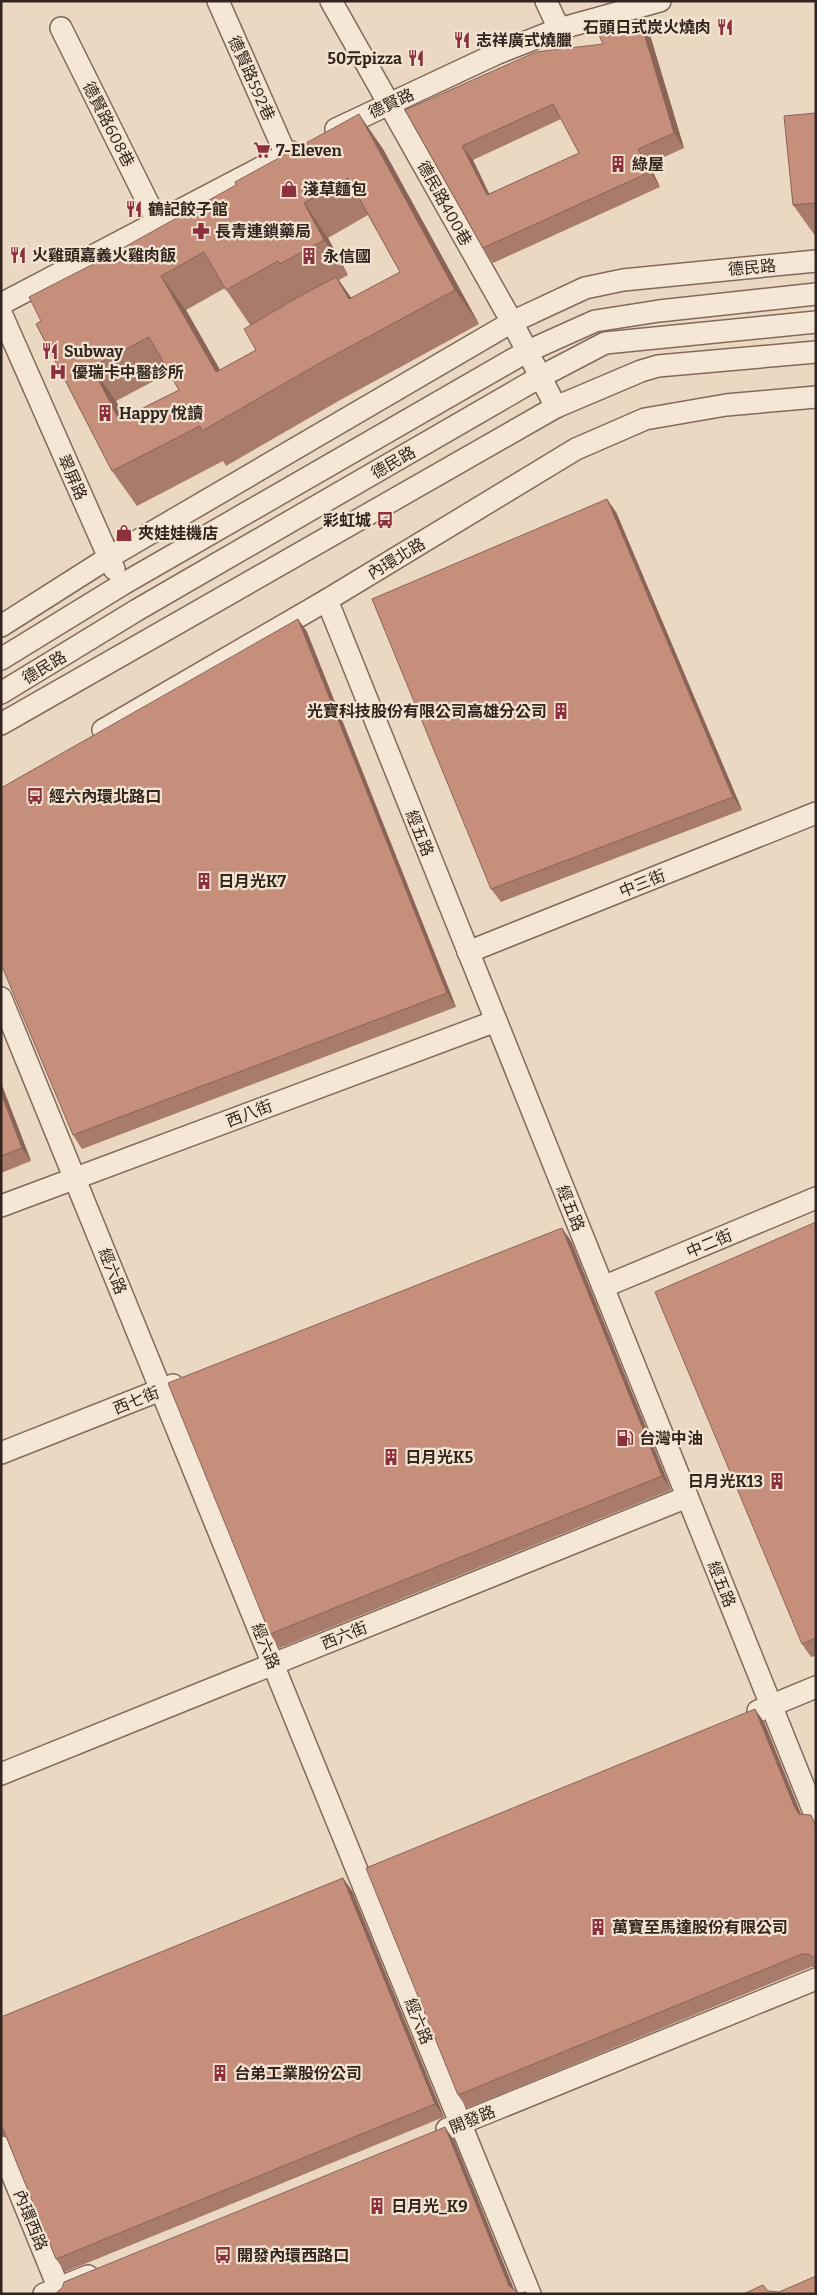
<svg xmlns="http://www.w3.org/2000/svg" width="817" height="2295" font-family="Bitter,'Noto Sans TC',serif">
	<rect width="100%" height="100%" fill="#ead8c3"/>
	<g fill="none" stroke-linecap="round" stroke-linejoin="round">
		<g stroke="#826a5b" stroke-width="24">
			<g id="minor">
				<path d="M218,1L286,155"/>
				<path d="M331,1L512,322L556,407"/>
				<path d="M546,1L559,29"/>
				<path d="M61,28L157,221"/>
				<path d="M336,129L498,53L559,29L660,1"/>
				<path d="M1,304L291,152"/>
				<path d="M1,313L114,569"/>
				<path d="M327,600L816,1817"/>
				<path d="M1,626L108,558L512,322L585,288L623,280L816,261"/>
				<path d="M1,659L123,584L526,352L595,321L659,311L816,294"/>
				<path d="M1,693L137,610L540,377L605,343L816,322"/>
				<path d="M1,724L556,407L641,371L658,366L816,352"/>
				<path d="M103,730L327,600L576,449L645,419L726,405L816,397"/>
				<path d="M468,952L816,813"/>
				<path d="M1,998L530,2294"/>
				<path d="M1,1206L496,1021"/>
				<path d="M603,1287L816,1198"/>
				<path d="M1,1453L173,1385"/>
				<path d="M758,1711L816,1687"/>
				<path d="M1,1774L687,1497"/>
				<path d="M447,2129L816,1979"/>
				<path d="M1,2147L61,2294"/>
				<path d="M44,2294L88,2276"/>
			</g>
		</g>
		<use href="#minor" stroke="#f5e7d5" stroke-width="21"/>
	</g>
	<g fill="#a97b6b" fill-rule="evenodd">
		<path d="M640,20L650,35L684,148L649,164L660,187L493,263L483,248L405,110L603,44ZM561,119L579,153L489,194L473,160Z"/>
		<path d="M816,113V237L793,205Z"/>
		<path d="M383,149L479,324L342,399L226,466L223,461L137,506L112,471L36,324ZM368,215L400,272L351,298L339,280L348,275L328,238ZM225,288L250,325L256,350L220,370L186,310ZM169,373L179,390L124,417L116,401Z"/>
		<path d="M616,512L742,810L501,902L491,889Z"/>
		<path d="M298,619L307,632L456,1007L82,1149L73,1135Z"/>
		<path d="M1,1083L31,1161L1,1173Z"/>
		<path d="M816,1222V1656L811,1657L802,1644Z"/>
		<path d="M571,1241L671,1490L280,1648L270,1634Z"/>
		<path d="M764,1722L801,1814L816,1822V1967H811L467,2108L458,2095Z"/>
		<path d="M343,1878L352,1891L444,2117L65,2272L56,2259L6,2137L1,2136V2017Z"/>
	</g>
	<g fill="#8a6457">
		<path d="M640,20L650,35L684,148L674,133Z"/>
		<path d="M359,114L383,149L479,324L455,290Z"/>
		<path d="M462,146L473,160L497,210L487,195Z"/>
		<path d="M638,149L649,164L660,187L650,172Z"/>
		<path d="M304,203L328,238L348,275L324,240Z"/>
		<path d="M161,276L186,310L241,407L216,372Z"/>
		<path d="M336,277L361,311L349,299Z"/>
		<path d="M92,367L116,401L144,455L119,420Z"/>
		<path d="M607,499L616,512L742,810L733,797Z"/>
		<path d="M298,619L307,632L456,1007L447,993Z"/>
		<path d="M1,1083L31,1161L22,1148L1,1093Z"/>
		<path d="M562,1228L571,1241L671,1490L662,1476Z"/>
		<path d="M755,1709L764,1722L804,1822L795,1808Z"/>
		<path d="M343,1878L352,1891L444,2117L435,2104Z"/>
		<path d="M445,2127L454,2140L516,2294L509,2286Z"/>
	</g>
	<g fill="#c58f7c" stroke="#8a6457" fill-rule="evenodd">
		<path d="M640,20L674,133L638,149L650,172L483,248L405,110L536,52L603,44L595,26ZM553,104L579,153L487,195L462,146Z"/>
		<path d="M816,113V203L793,205L784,116Z"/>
		<path d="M359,114L455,290L318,364L202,431L200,426L112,471L36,324L41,321L29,297L103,259L236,185L235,182ZM348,178L400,272L349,299L336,277L300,296L244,329L256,350L216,372L161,276L204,252L226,290L278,261L280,264L324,240L304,203ZM149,337L179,390L119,420L92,367Z"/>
		<path d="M607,499L733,797L491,889L372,599Z"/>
		<path d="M298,619L447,993L73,1135L1,964V788Z"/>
		<path d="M1,1093L22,1148L1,1156Z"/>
		<path d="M816,1222V1638L802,1644L655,1292Z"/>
		<path d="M562,1228L662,1476L270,1634L168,1383Z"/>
		<path d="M755,1709L795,1808L799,1814L811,1815L816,1826V1959L809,1954H802L458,2095L366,1868Z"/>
		<path d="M343,1878L435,2104L56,2259L3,2129L1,2126V2017Z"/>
		<path d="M445,2127L509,2286L519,2293L526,2292V2294H57V2292L62,2288L64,2282Z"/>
		<path d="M816,2276V2294H743L763,2285L768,2291L779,2292Z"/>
	</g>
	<defs>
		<g id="restaurant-bare" transform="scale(1.35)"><path d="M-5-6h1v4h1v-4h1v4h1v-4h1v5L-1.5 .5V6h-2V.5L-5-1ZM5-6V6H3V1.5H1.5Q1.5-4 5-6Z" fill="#8c303e" stroke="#f2e4d1" stroke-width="2.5" paint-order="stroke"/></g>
		<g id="supermarket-bare" transform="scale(1.35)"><path d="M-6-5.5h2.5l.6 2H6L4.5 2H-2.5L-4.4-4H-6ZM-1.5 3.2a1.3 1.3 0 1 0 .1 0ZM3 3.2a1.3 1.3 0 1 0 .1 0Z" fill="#8c303e" stroke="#f2e4d1" stroke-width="2.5" paint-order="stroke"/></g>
		<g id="building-bare" transform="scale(1.35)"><path d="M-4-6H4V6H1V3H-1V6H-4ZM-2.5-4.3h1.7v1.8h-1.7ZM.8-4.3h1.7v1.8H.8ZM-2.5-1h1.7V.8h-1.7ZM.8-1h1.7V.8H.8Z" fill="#8c303e" stroke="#f2e4d1" stroke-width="2.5" paint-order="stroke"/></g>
		<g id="shop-bare" transform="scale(1.35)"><path d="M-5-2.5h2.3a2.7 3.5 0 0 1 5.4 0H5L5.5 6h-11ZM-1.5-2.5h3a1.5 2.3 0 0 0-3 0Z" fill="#8c303e" stroke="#f2e4d1" stroke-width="2.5" paint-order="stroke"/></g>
		<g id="pharmacy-bare" transform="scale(1.35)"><path d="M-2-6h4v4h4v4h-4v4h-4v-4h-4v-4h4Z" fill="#8c303e" stroke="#f2e4d1" stroke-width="2.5" paint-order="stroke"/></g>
		<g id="hospital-bare" transform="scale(1.35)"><path d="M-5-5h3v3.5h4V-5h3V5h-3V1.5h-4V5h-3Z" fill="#8c303e" stroke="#f2e4d1" stroke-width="2.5" paint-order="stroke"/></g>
		<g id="bus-bare" transform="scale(1.35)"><path d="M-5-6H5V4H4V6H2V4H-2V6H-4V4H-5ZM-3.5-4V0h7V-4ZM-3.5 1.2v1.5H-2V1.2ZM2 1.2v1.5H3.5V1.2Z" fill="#8c303e" stroke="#f2e4d1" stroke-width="2.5" paint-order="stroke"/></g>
		<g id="fuel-bare" transform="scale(1.35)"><path d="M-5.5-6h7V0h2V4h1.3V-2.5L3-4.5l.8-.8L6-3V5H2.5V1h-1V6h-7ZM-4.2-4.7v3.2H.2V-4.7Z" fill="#8c303e" stroke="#f2e4d1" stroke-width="2.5" paint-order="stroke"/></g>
	</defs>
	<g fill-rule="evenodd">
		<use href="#restaurant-bare" x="725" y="27"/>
		<use href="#restaurant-bare" x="462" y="40"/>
		<use href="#restaurant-bare" x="416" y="58"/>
		<use href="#supermarket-bare" x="262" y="150"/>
		<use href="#building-bare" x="618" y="164"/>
		<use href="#shop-bare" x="289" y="189"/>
		<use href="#restaurant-bare" x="134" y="209"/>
		<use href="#pharmacy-bare" x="201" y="231"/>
		<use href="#restaurant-bare" x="18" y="255"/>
		<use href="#building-bare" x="309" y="256"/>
		<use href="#restaurant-bare" x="50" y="351"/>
		<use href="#hospital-bare" x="58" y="372"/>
		<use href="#building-bare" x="105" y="413"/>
		<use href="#bus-bare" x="385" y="520"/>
		<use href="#shop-bare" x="124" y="533"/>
		<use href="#building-bare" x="561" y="711"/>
		<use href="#bus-bare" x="35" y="796"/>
		<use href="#building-bare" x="204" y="881"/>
		<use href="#fuel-bare" x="625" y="1438"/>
		<use href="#building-bare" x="391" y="1457"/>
		<use href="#building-bare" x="777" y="1481"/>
		<use href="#building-bare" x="598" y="1927"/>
		<use href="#building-bare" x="220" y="2073"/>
		<use href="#building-bare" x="377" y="2206"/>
		<use href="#bus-bare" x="223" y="2255"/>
	</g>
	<g text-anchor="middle" stroke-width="4.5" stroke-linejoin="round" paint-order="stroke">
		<g font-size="16" font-weight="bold" fill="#33251e" stroke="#f2e4d1" text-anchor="start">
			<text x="711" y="33" text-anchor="end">石頭日式炭火燒肉</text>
			<text x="476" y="46">志祥廣式燒臘</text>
			<text x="402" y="64" text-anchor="end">50元pizza</text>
			<text x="276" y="156">7-Eleven</text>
			<text x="632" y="170">綠屋</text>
			<text x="303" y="195">淺草麵包</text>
			<text x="148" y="215">鶴記餃子館</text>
			<text x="215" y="237">長青連鎖藥局</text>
			<text x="32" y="261">火雞頭嘉義火雞肉飯</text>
			<text x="323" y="262">永信國</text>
			<text x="64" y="357">Subway</text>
			<text x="72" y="378">優瑞卡中醫診所</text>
			<text x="119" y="419">Happy 悅讀</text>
			<text x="371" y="526" text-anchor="end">彩虹城</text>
			<text x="138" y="539">夾娃娃機店</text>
			<text x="547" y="717" text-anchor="end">光寶科技股份有限公司高雄分公司</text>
			<text x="49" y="802">經六內環北路口</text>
			<text x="218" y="887">日月光K7</text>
			<text x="639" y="1444">台灣中油</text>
			<text x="405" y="1463">日月光K5</text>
			<text x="763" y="1487" text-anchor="end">日月光K13</text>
			<text x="612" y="1933">萬寶至馬達股份有限公司</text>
			<text x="234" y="2079">台弟工業股份公司</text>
			<text x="391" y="2212">日月光_K9</text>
			<text x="237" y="2261">開發內環西路口</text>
		</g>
		<g font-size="16" fill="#33251e" stroke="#f2e4d1">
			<text transform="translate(252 78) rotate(66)" y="6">德賢路592巷</text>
			<text transform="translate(391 103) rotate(-25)" y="6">德賢路</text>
			<text transform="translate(109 124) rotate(63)" y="6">德賢路608巷</text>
			<text transform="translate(445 203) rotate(61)" y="6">德民路400巷</text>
			<text transform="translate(752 267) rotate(-5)" y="6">德民路</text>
			<text transform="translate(393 462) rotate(-30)" y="6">德民路</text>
			<text transform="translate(73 477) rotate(66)" y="6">翠屏路</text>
			<text transform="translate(396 558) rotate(-31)" y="6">內環北路</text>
			<text transform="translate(44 667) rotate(-31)" y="6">德民路</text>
			<text transform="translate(420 833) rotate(68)" y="6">經五路</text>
			<text transform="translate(642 883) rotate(-22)" y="6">中三街</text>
			<text transform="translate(249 1113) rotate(-21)" y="6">西八街</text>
			<text transform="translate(571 1208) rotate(68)" y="6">經五路</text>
			<text transform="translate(709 1243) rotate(-23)" y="6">中二街</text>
			<text transform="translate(113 1271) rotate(68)" y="6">經六路</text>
			<text transform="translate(136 1400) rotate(-22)" y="6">西七街</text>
			<text transform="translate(722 1584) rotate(68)" y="6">經五路</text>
			<text transform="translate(344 1635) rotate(-22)" y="6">西六街</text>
			<text transform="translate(266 1646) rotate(68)" y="6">經六路</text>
			<text transform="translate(419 2021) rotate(68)" y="6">經六路</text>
			<text transform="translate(472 2119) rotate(-22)" y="6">開發路</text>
			<text transform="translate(31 2220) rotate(68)" y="6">內環西路</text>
		</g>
	</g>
	<rect width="817" height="2295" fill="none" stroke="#33251e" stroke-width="5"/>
</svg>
